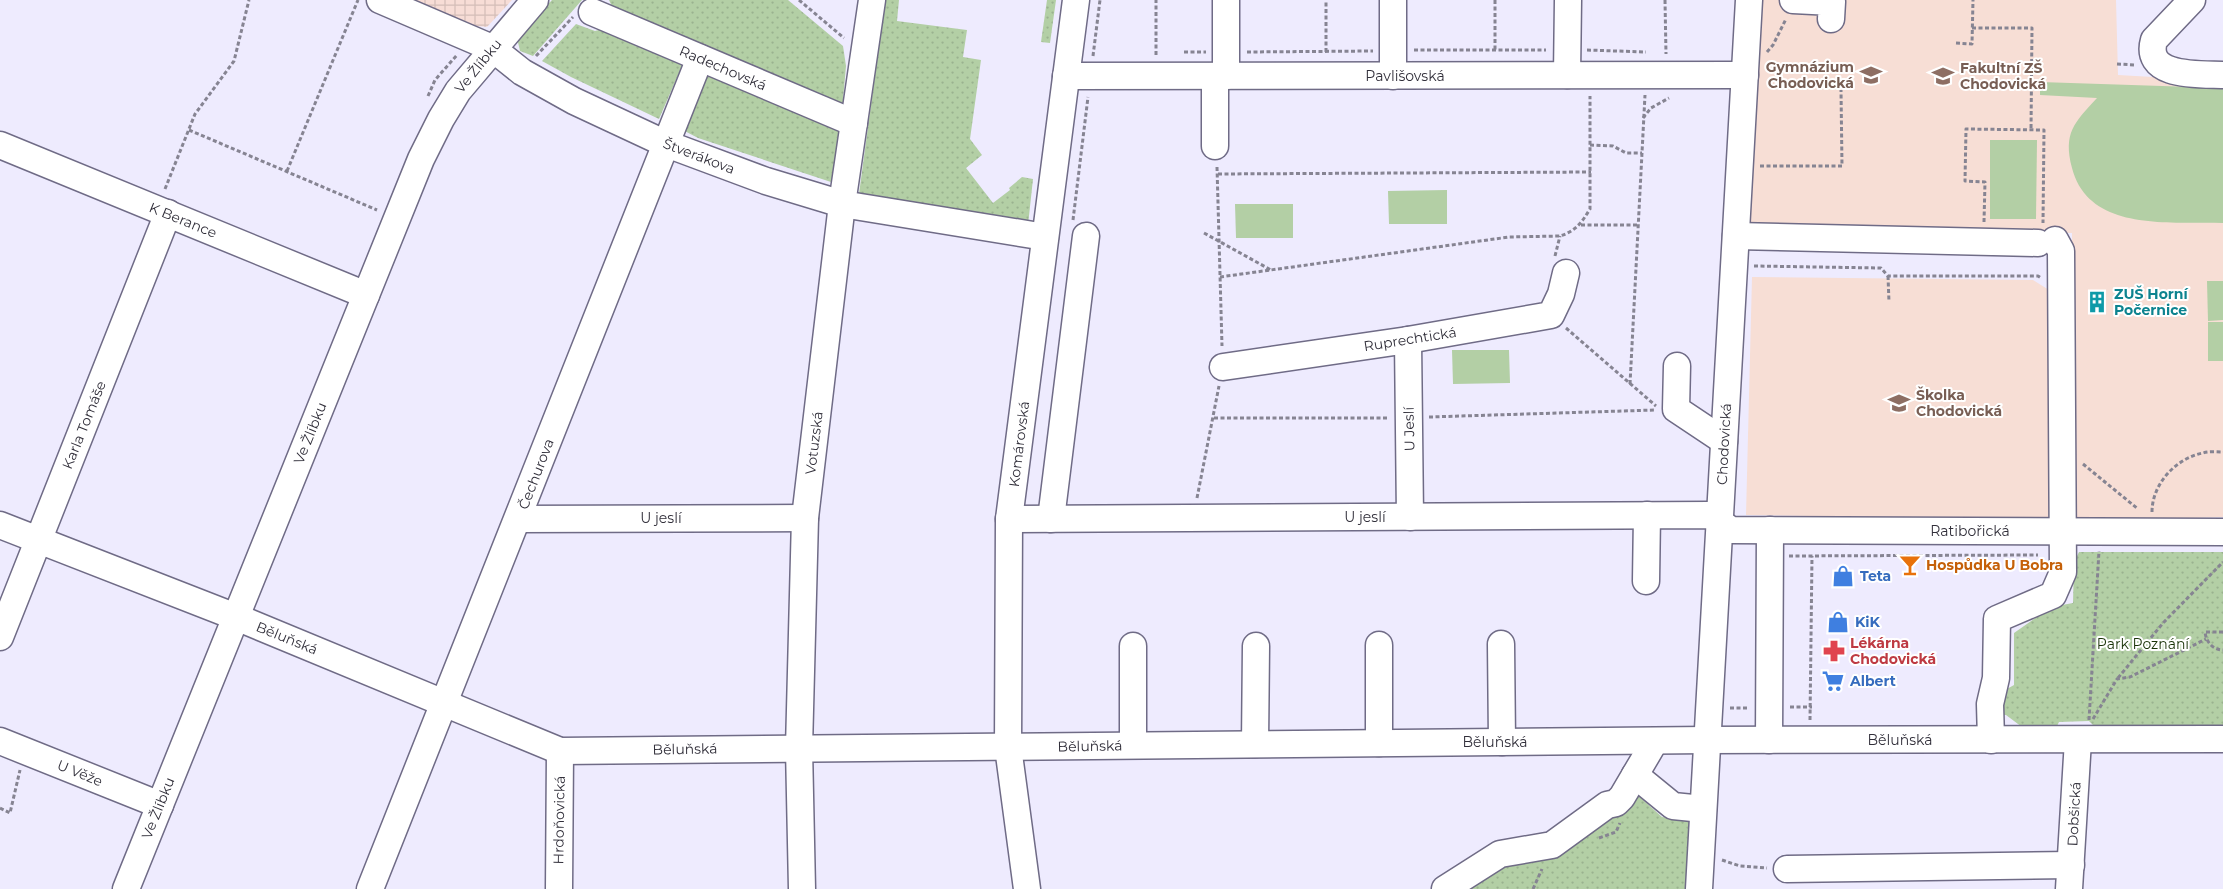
<svg xmlns="http://www.w3.org/2000/svg" width="2223" height="889" font-family="Montserrat,sans-serif">
	<defs>
		<pattern id="industrial-grid" width="8" height="8" patternUnits="userSpaceOnUse" patternTransform="scale(1.25)"><rect width="8" height="8" fill="#f7ddd6"/><path d="M0 4h8M4 0v8" fill="none" stroke="#d4beb8"/></pattern>
		<pattern id="green-dots" width="8" height="8" patternUnits="userSpaceOnUse" patternTransform="scale(1.25)"><rect width="8" height="8" fill="#b3cfa5"/><path d="M2 2h.1M6 6h.1" fill="none" stroke="#9ab28f" stroke-width="1.8" stroke-linecap="round"/></pattern>
	</defs>
	<rect width="100%" height="100%" fill="#eeebfe"/>
	<path fill="url(#industrial-grid)" d="M399,0H512L487,27L454,24Z"/>
	<g fill="#f7ded5">
		<path d="M1763,0H2116L2118,75L2223,81V517L2074,522L2072,233L1748,228Z"/>
		<path d="M1752,277L2033,280L2049,290L2051,520L1746,515Z"/>
	</g>
	<g fill="url(#green-dots)">
		<path d="M552,0H582L533,56L520,51L517,38Z"/>
		<path d="M609,0H788L843,46L846,66L842,111L615,13Z"/>
		<path d="M885,0H899L897,21L967,30L963,57L981,60L970,139L982,155L966,168L993,203L1010,190L1009,188L1022,177L1033,179L1028,225L859,194Z"/>
		<path d="M1047,0H1056L1050,43L1041,42Z"/>
		<path d="M576,24L595,31L610,27L685,59L659,119L571,77L542,61Z"/>
		<path d="M704,73L842,127L834,183L698,138L679,128Z"/>
		<path d="M2079,552H2223V726H2094L2089,721L2059,722L2056,728L2022,727L2006,715H2001L1998,694L2014,685V633L2051,607L2073,603L2074,562Z"/>
		<path d="M1632,790L1662,817L1690,821L1685,889H1468L1495,870L1548,855Z"/>
	</g>
	<g fill="#b3cfa5">
		<path d="M2040,82L2223,88V223C2171,221 2089,233 2072,168C2063,133 2074,123 2097,98L2040,95Z"/>
		<path d="M1990,140H2037L2036,219H1990Z"/>
		<path d="M1447,190V224H1389L1388,191Z"/>
		<path d="M1235,204H1293V238H1236Z"/>
		<path d="M2207,281H2223V320L2208,321Z"/>
		<rect x="2208" y="322" width="15" height="39"/>
		<path d="M1452,350H1509L1510,383L1453,384Z"/>
	</g>
	<g fill="none" stroke-linecap="round" stroke-linejoin="round">
		<g stroke="#6f6b86" stroke-width="29">
			<g id="minor">
				<path d="M380,0L492,48L522,72L574,101L664,143L766,181L842,204L1045,237"/>
				<path d="M1393,0V76"/>
				<path d="M1793,0L1832,2L1831,19"/>
				<path d="M2192,0L2154,40C2143,78 2200,74 2223,75"/>
				<path d="M592,12L854,123"/>
				<path d="M1567,75L1568,0"/>
				<path d="M1066,76L1745,75"/>
				<path d="M1226,76V0"/>
				<path d="M0,145L366,295"/>
				<path d="M1215,146V76"/>
				<path d="M1736,236L2038,243"/>
				<path d="M1408,340L1410,517"/>
				<path d="M1677,366L1676,409L1724,441"/>
				<path d="M1223,367L1408,340L1551,315L1561,294L1566,273"/>
				<path d="M518,519L805,518"/>
				<path d="M1009,519L1710,515L1731,530L2223,532"/>
				<path d="M1051,519L1086,236"/>
				<path d="M0,525L236,617L560,751L1707,740L2223,739"/>
				<path d="M1646,581L1647,515"/>
				<path d="M0,637L168,213"/>
				<path d="M1501,644L1502,742"/>
				<path d="M1133,646V745"/>
				<path d="M1769,740L1770,530"/>
				<path d="M1991,740L1990,704L1996,678L1997,619L2053,595L2063,572L2061,251L2055,240"/>
				<path d="M0,741L160,805"/>
				<path d="M1379,743V645"/>
				<path d="M1255,744L1256,646"/>
				<path d="M1635,775L1673,806L1703,809"/>
				<path d="M1787,869L2071,865"/>
				<path d="M126,889L421,159L441,119L458,91L535,0"/>
				<path d="M370,889L700,58"/>
				<path d="M559,889L560,751"/>
				<path d="M802,889L799,748L805,518L842,204L872,0"/>
				<path d="M1027,889L1008,747L1009,519L1076,0"/>
				<path d="M1445,889L1500,854L1552,845L1607,805L1616,803L1622,797L1655,741"/>
				<path d="M1699,889L1749,0"/>
				<path d="M2069,889L2078,740"/>
			</g>
		</g>
		<g stroke="#868492" stroke-width="3" stroke-dasharray="4 2.5" stroke-linecap="butt">
			<path d="M799,0L844,38"/>
			<path d="M1495,0V52"/>
			<path d="M1665,0L1666,54"/>
			<path d="M1972,28H2032L2031,130"/>
			<path d="M1956,43L1972,44L1973,0"/>
			<path d="M1414,50H1546"/>
			<path d="M1587,50L1646,52"/>
			<path d="M1184,52H1206"/>
			<path d="M1247,52L1373,51"/>
			<path d="M1326,52V0"/>
			<path d="M1767,52L1773,45L1786,19"/>
			<path d="M1156,55V0"/>
			<path d="M536,56L573,17"/>
			<path d="M1093,56L1100,0"/>
			<path d="M2117,64L2136,65"/>
			<path d="M428,96L435,80L457,55"/>
			<path d="M1643,118L1651,108L1669,98"/>
			<path d="M189,130L377,210"/>
			<path d="M1590,145L1613,146L1626,153H1642"/>
			<path d="M1760,166H1842L1841,90"/>
			<path d="M1217,167L1222,346"/>
			<path d="M287,171L358,0"/>
			<path d="M1218,174L1591,172"/>
			<path d="M165,189L195,114L234,61L249,0"/>
			<path d="M1073,220L1088,97"/>
			<path d="M1984,222L1985,182L1965,181L1966,129L2044,130L2043,223"/>
			<path d="M1581,225H1638"/>
			<path d="M1204,233L1271,270"/>
			<path d="M1555,256L1560,236"/>
			<path d="M1754,266L1881,268L1888,276H2038L2041,278"/>
			<path d="M1888,276L1889,302"/>
			<path d="M1220,277L1509,237L1560,236C1576,231 1582,222 1590,209V96"/>
			<path d="M1566,328L1656,406"/>
			<path d="M1630,384L1645,95"/>
			<path d="M1429,417L1655,410"/>
			<path d="M1214,418H1388"/>
			<path d="M2083,464L2138,509"/>
			<path d="M1197,498L1219,386"/>
			<path d="M2152,512C2152,484 2176,458 2203,453C2209,451 2217,452 2223,452"/>
			<path d="M1789,556L2038,555"/>
			<path d="M2223,632H2205C2206,642 2213,650 2223,650"/>
			<path d="M2118,678L2163,623L2223,562"/>
			<path d="M1790,707H1812"/>
			<path d="M1730,708H1749"/>
			<path d="M2093,719L2117,679L2130,677L2206,639"/>
			<path d="M1810,720L1812,556"/>
			<path d="M2089,720L2099,551"/>
			<path d="M0,808L10,813L20,770"/>
			<path d="M1599,838L1616,832L1620,823"/>
			<path d="M1722,860L1740,866L1767,868"/>
			<path d="M1533,889L1542,869"/>
		</g>
		<use href="#minor" stroke="#fff" stroke-width="26"/>
	</g>
	<defs>
		<g id="school-bare" transform="scale(1.725)"><path d="M0-5L7-2L0 1L-7-2ZM-4 1L0 2.5L4 1V4Q0 6-4 4Z" fill="#8d6e63" stroke="#fff" stroke-width="2.5" paint-order="stroke"/></g>
		<g id="building-bare" transform="scale(1.725)"><path d="M-4-6H4V6H1V3H-1V6H-4ZM-2.5-4.3h1.7v1.8h-1.7ZM.8-4.3h1.7v1.8H.8ZM-2.5-1h1.7V.8h-1.7ZM.8-1h1.7V.8H.8Z" fill="#0f9aa8" stroke="#fff" stroke-width="2.5" paint-order="stroke"/></g>
		<g id="bar-bare" transform="scale(1.725)"><path d="M-6-5H6L.8 .8V4.5H3.5V6h-7V4.5H-.8V.8Z" fill="#e8710a" stroke="#fff" stroke-width="2.5" paint-order="stroke"/></g>
		<g id="shop-bare" transform="scale(1.725)"><path d="M-5-2.5h2.3a2.7 3.5 0 0 1 5.4 0H5L5.5 6h-11ZM-1.5-2.5h3a1.5 2.3 0 0 0-3 0Z" fill="#3f7fe0" stroke="#fff" stroke-width="2.5" paint-order="stroke"/></g>
		<g id="pharmacy-bare" transform="scale(1.725)"><path d="M-2-6h4v4h4v4h-4v4h-4v-4h-4v-4h4Z" fill="#e0444e" stroke="#fff" stroke-width="2.5" paint-order="stroke"/></g>
		<g id="supermarket-bare" transform="scale(1.725)"><path d="M-6-5.5h2.5l.6 2H6L4.5 2H-2.5L-4.4-4H-6ZM-1.5 3.2a1.3 1.3 0 1 0 .1 0ZM3 3.2a1.3 1.3 0 1 0 .1 0Z" fill="#3f7fe0" stroke="#fff" stroke-width="2.5" paint-order="stroke"/></g>
	</defs>
	<g fill-rule="evenodd">
		<use href="#school-bare" x="1871" y="75"/>
		<use href="#school-bare" x="1943" y="76"/>
		<use href="#building-bare" x="2097" y="302"/>
		<use href="#school-bare" x="1899" y="403"/>
		<use href="#bar-bare" x="1910" y="565"/>
		<use href="#shop-bare" x="1843" y="576"/>
		<use href="#shop-bare" x="1838" y="622"/>
		<use href="#pharmacy-bare" x="1834" y="651"/>
		<use href="#supermarket-bare" x="1833" y="681"/>
	</g>
	<g text-anchor="middle" stroke-width="4" stroke-linejoin="round" paint-order="stroke">
		<g font-size="14" fill="#312f3a" stroke="#fff">
			<text transform="translate(478 66) rotate(-51)" y="5">Ve Žlíbku</text>
			<text transform="translate(723 68) rotate(23)" y="5">Radechovská</text>
			<text x="1405" y="81">Pavlišovská</text>
			<text transform="translate(699 156) rotate(21)" y="5">Štverákova</text>
			<text transform="translate(183 220) rotate(22)" y="5">K Berance</text>
			<text transform="translate(1410 339) rotate(-9)" y="5">Ruprechtická</text>
			<text transform="translate(84 425) rotate(-68)" y="5">Karla Tomáše</text>
			<text transform="translate(1409 429) rotate(-91)" y="5">U Jeslí</text>
			<text transform="translate(310 433) rotate(-68)" y="5">Ve Žlíbku</text>
			<text transform="translate(814 443) rotate(-83)" y="5">Votuzská</text>
			<text transform="translate(1019 444) rotate(-83)" y="5">Komárovská</text>
			<text transform="translate(1724 444) rotate(-87)" y="5">Chodovická</text>
			<text transform="translate(536 474) rotate(-69)" y="5">Čechurova</text>
			<text x="1365" y="522">U jeslí</text>
			<text x="661" y="523">U jeslí</text>
			<text x="1970" y="536">Ratibořická</text>
			<text transform="translate(287 638) rotate(22)" y="5">Běluňská</text>
			<text x="1900" y="745">Běluňská</text>
			<text x="1495" y="747">Běluňská</text>
			<text transform="translate(1090 746) rotate(-1)" y="5">Běluňská</text>
			<text transform="translate(685 749) rotate(-1)" y="5">Běluňská</text>
			<text transform="translate(80 773) rotate(22)" y="5">U Věže</text>
			<text transform="translate(158 808) rotate(-68)" y="5">Ve Žlíbku</text>
			<text transform="translate(2074 814) rotate(-87)" y="5">Dobšická</text>
			<text transform="translate(559 820) rotate(-89)" y="5">Hrdoňovická</text>
		</g>
		<g font-size="14" font-weight="bold" fill="#785e54" stroke="#fff" text-anchor="start">
			<text x="1854" y="72" text-anchor="end">Gymnázium<tspan x="1854" dy="16">Chodovická</tspan></text>
			<text x="1960" y="73">Fakultní ZŠ<tspan x="1960" dy="16">Chodovická</tspan></text>
			<text x="1916" y="400">Školka<tspan x="1916" dy="16">Chodovická</tspan></text>
		</g>
		<g font-size="14" font-weight="bold" fill="#0d838f" stroke="#fff" text-anchor="start">
			<text x="2114" y="299">ZUŠ Horní<tspan x="2114" dy="16">Počernice</tspan></text>
		</g>
		<g font-size="14" font-weight="bold" fill="#c56008" stroke="#fff" text-anchor="start">
			<text x="1926" y="570">Hospůdka U Bobra</text>
		</g>
		<g font-size="14" font-weight="bold" fill="#366cbe" stroke="#fff" text-anchor="start">
			<text x="1860" y="581">Teta</text>
			<text x="1855" y="627">KiK</text>
			<text x="1850" y="686">Albert</text>
		</g>
		<g font-size="14" font-weight="bold" fill="#be3a42" stroke="#fff" text-anchor="start">
			<text x="1850" y="648">Lékárna<tspan x="1850" dy="16">Chodovická</tspan></text>
		</g>
		<g font-size="14" fill="#193308" stroke="#fff">
			<text x="2143" y="649">Park Poznání</text>
		</g>
	</g>
</svg>
